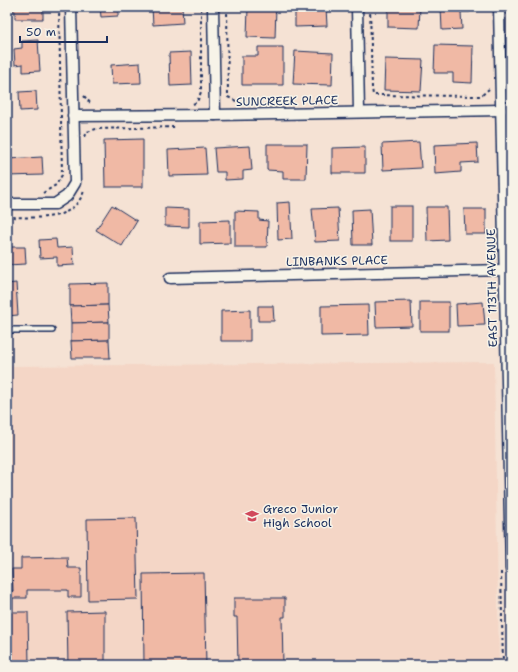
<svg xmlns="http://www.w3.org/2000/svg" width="518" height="672" font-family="'Shantell Sans',sans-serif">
	<rect width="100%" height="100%" fill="#f5e2d4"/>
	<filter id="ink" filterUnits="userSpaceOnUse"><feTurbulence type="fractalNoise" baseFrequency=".025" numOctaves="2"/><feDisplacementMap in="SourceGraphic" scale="8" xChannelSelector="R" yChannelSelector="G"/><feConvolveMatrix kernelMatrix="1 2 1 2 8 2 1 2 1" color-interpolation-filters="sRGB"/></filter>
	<g filter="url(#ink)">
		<g fill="#f4d6c6">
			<path d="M508,23H511V191Z"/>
			<path d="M494,362L499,665H7V366Z"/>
		</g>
		<g fill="#f0b9a5" stroke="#1b2f5e">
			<path d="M7,7H43V19H15V11H7Z"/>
			<path d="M100,7H118V16L101,17Z"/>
			<path d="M152,7H182L183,23L153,25Z"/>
			<path d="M248,7H276L275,38L247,37Z"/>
			<path d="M295,7H326L327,26L295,27Z"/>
			<path d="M388,7H420L419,28L388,27Z"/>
			<path d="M441,7H470V12H461L462,29L442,30Z"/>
			<path d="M38,40L40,71L23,72V64L15,65L14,49L22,48V41Z"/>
			<path d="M435,45L473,46L472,83L453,82V73H434Z"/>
			<path d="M258,47H283V85H242V56H258Z"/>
			<path d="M295,51L333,53L332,85L293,84Z"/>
			<path d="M191,52L192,85L170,86L169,53Z"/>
			<path d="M385,59L423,60L421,91L384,90Z"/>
			<path d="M140,63L141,83L112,84L111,65Z"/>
			<path d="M36,91L37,110L20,111L19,92Z"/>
			<path d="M143,139V187H105L104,140Z"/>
			<path d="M419,142L421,168L383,170L382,144Z"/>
			<path d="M477,143L478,162L461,163V172L435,174L434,145Z"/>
			<path d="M267,144H307L306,179H283V171L267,170Z"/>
			<path d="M250,146L252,170L243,171V179L225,180V172H216L214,148Z"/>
			<path d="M365,147V173H332V148Z"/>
			<path d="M205,148L207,175L169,176L168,150Z"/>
			<path d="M42,157L43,175L7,176V159Z"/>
			<path d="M290,202L292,239L278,240L277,203Z"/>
			<path d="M112,205L137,221L122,246L96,230Z"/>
			<rect x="390" y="206" width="22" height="35"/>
			<path d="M426,207H447L448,240L427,241Z"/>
			<path d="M165,208L189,209V227L165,226Z"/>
			<path d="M338,208L340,241L315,242L312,209Z"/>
			<path d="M370,209L372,245H353L352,210Z"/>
			<path d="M464,209H486V234H465Z"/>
			<path d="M235,211L259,212V220L268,221L267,247H235Z"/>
			<path d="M230,220V243L200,244V221Z"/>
			<path d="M7,238H10V247H25L26,264L7,265Z"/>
			<path d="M56,239L57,248L73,247L74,265L57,266V257L40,258L39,240Z"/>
			<path d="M16,283L18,315L7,316V284Z"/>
			<path d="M108,283V305L70,306V284Z"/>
			<path d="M411,301L412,326L376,327L375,302Z"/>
			<rect x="420" y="302" width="29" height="29"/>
			<path d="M483,302L485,325L457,326L456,304Z"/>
			<path d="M108,305L109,322L71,323L70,306Z"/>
			<path d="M368,305L369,335L321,336V306Z"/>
			<path d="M258,306H273L274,321H258Z"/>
			<path d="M250,310V341H221V311Z"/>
			<path d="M109,322V340L71,341V323Z"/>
			<path d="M109,340L110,358H72L71,341Z"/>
			<path d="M136,518L138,599L88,600L87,519Z"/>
			<path d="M67,557L68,568H81V597H68V590H27V598H13V612H28L29,665H7V591H13L12,569H21V558Z"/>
			<path d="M204,573L206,665H144L143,574Z"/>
			<path d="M234,598H285V617H282L283,665H238L237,617H234Z"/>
			<path d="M105,611V665H68L67,612Z"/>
		</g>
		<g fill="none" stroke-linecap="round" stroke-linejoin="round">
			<g stroke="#1b2f5e" stroke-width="8">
				<path id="lane" d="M7,330H52"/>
			</g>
			<g stroke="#1b2f5e" stroke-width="13">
				<g id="street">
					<path d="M213,7L215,115"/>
					<path d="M357,7L359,112"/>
					<path d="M499,7L511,569"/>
					<path d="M73,116L215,115L502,110"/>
					<path d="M7,204H55L67,196L75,183L71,7"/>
					<path d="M170,278L505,270"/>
				</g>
			</g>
			<g stroke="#1b2f5e" stroke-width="2" stroke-dasharray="3 3" stroke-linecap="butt">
				<path d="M227,7L228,97L240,103"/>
				<path d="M370,7L372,88L373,95L481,96L489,89"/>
				<path d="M84,96L91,104"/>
				<path d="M193,104L197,102L201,92V7"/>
				<path d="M85,137L87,132L96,129L175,127"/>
				<path d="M43,193L56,185L62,175L59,7"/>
				<path d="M7,217C35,217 72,224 84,191"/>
				<path d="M501,572L503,665"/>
			</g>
			<use href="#lane" stroke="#f7f3e8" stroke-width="5"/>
			<use href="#street" stroke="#f7f3e8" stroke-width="10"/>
		</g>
	</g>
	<defs>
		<g id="school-bare" transform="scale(1.08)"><path d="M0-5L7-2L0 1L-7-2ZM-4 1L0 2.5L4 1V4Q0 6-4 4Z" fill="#d1495b" stroke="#f7f3e8" stroke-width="2.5" paint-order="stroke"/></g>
	</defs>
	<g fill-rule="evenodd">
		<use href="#school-bare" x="252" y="516"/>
	</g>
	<g text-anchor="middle" stroke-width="3" stroke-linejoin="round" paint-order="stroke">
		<g font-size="12" fill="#1b2f5e" stroke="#f7f3e8">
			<text transform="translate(287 101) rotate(-1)" y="4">SUNCREEK PLACE</text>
			<text transform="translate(337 261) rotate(-1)" y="4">LINBANKS PLACE</text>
			<text transform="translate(492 288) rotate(-91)" y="4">EAST 113TH AVENUE</text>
		</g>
		<g font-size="12" fill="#1b2f5e" stroke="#f7f3e8" text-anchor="start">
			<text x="263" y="513">Greco Junior<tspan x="263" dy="14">High School</tspan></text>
		</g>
	</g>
	<rect width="518" height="672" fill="none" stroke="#f7f3e8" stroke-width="24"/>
	<rect x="12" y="12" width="494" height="648" fill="none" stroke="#1b2f5e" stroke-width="1.5" filter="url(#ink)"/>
	<path d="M20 36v6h87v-6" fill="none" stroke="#1b2f5e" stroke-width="2"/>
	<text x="26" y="36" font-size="12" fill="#1b2f5e" stroke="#f7f3e8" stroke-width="3" paint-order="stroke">50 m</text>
</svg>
